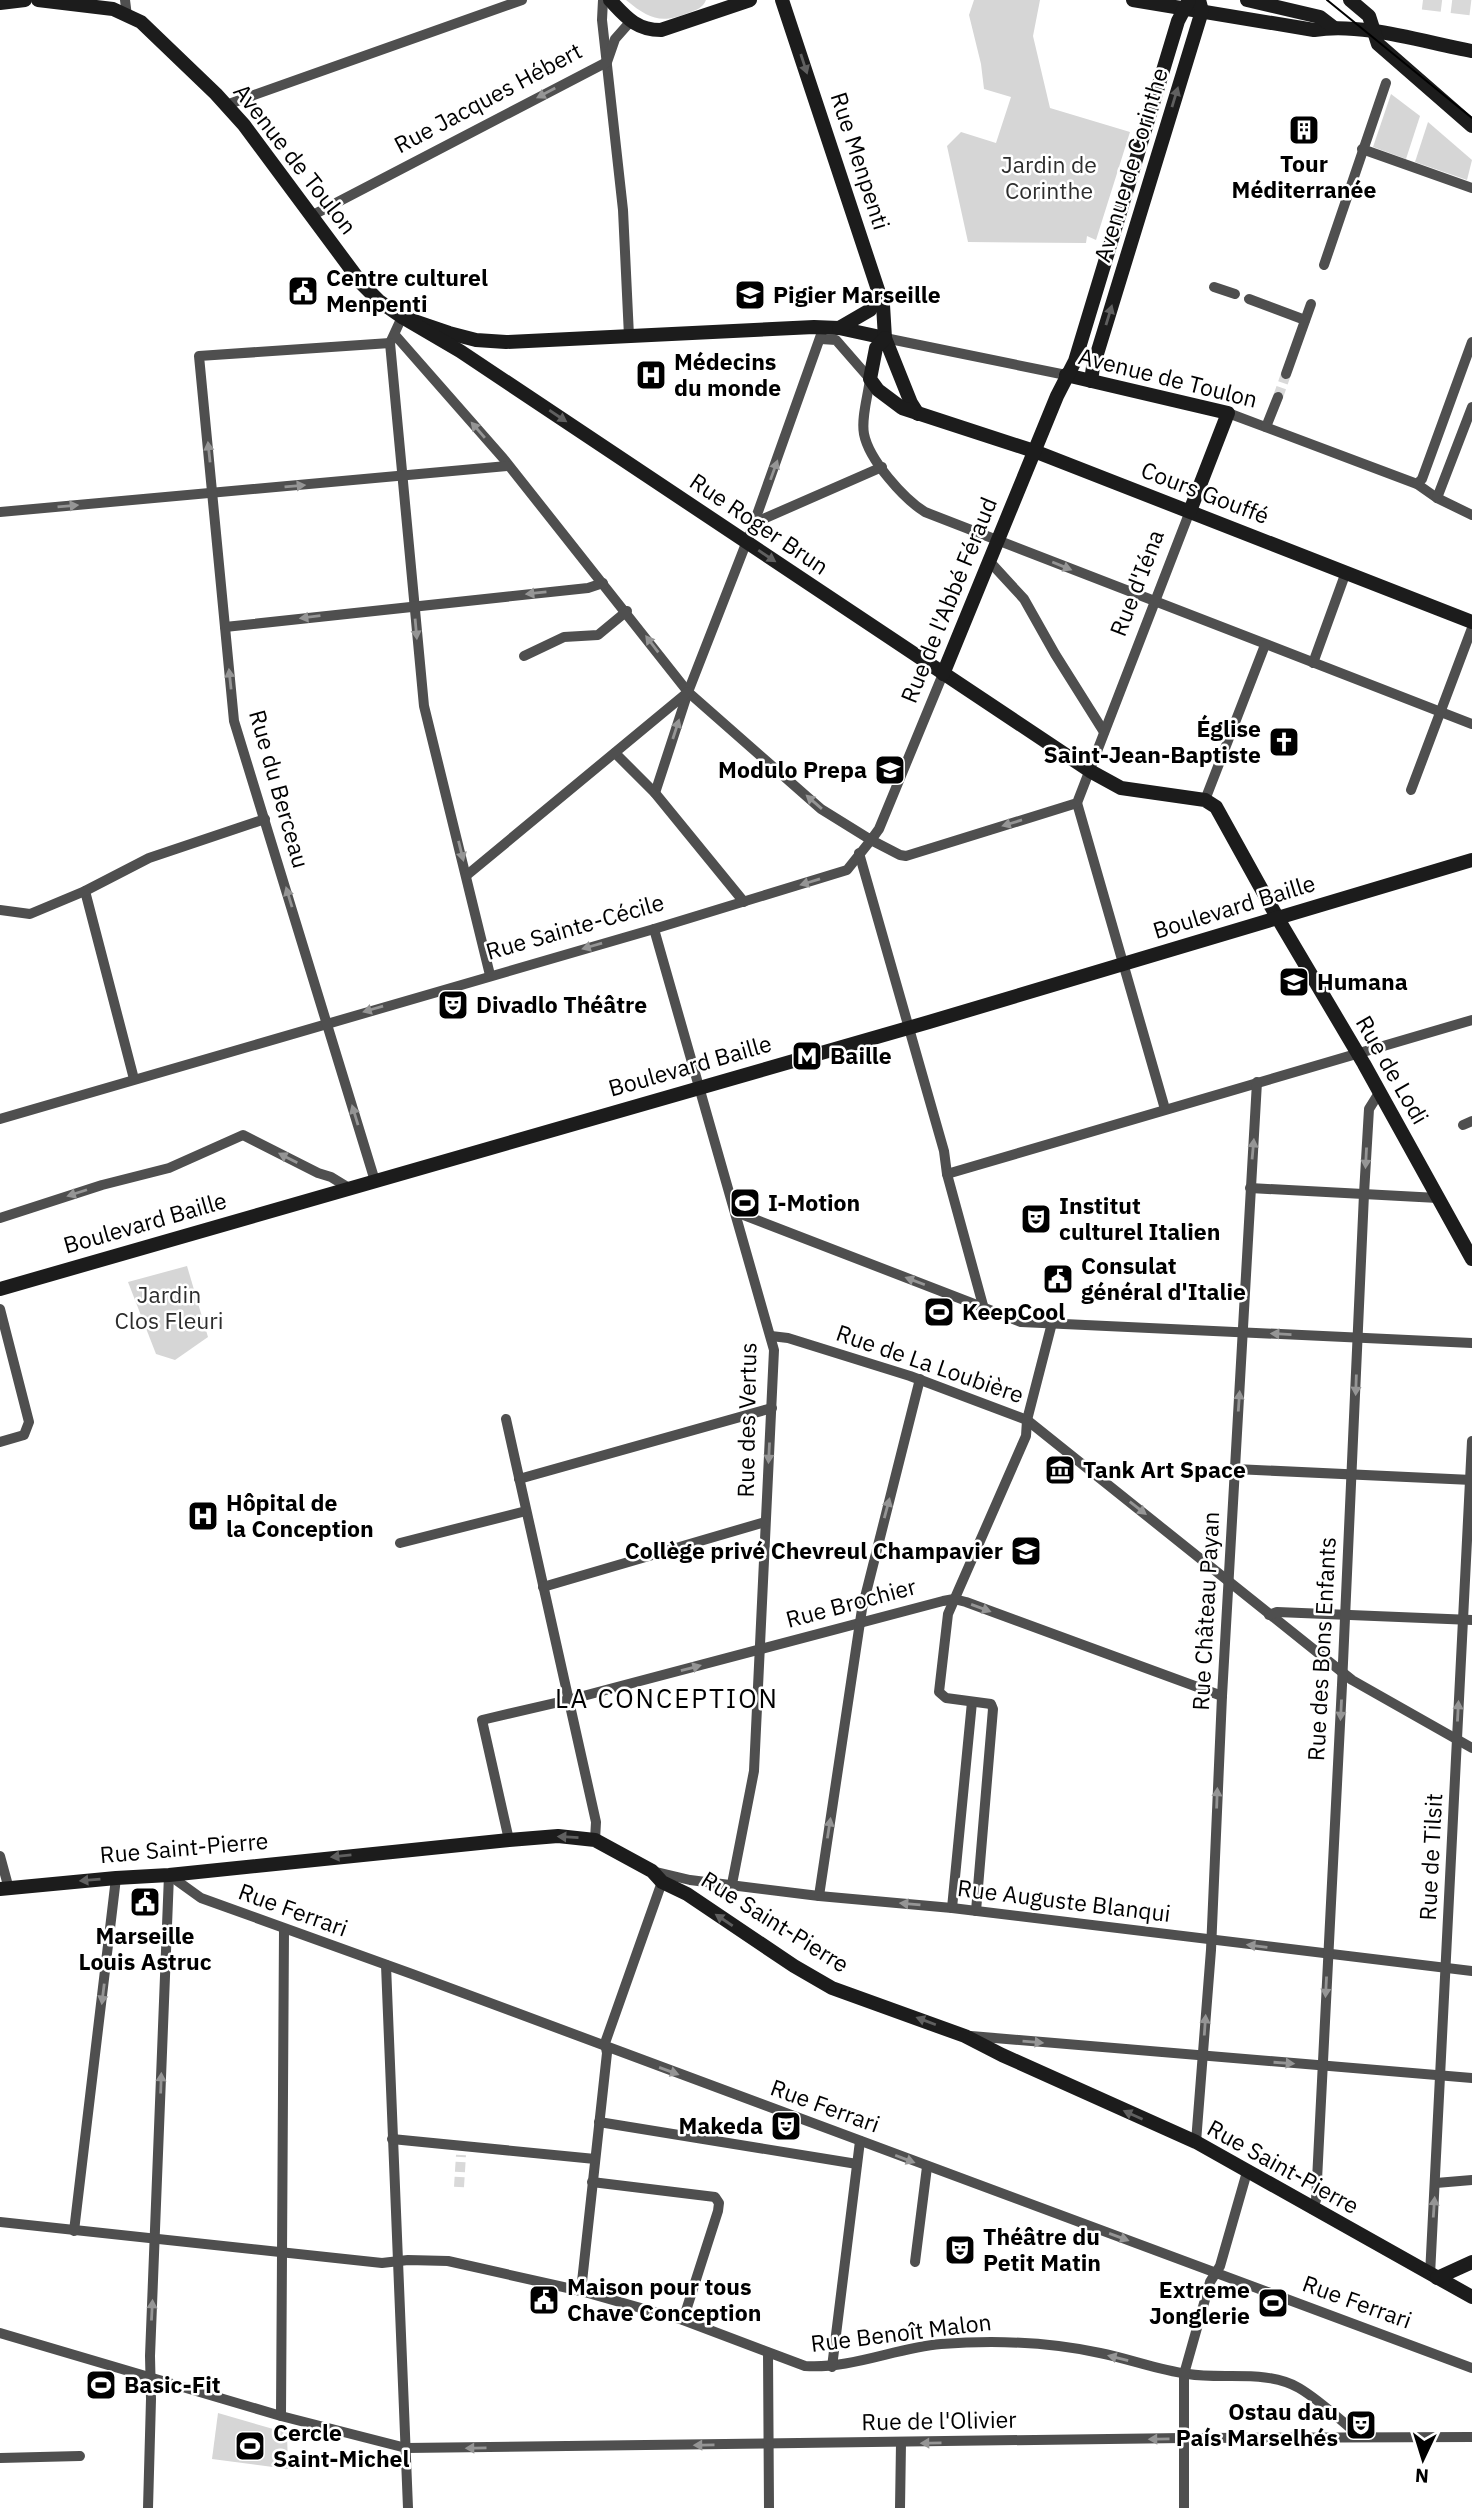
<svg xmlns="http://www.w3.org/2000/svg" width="1472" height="2508" font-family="'IBM Plex Sans',sans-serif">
	<rect width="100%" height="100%" fill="#fff"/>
	<g fill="#d6d6d6">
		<path d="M626,0H706C703,8 696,10 688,13C661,24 649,19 626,0Z"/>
		<path d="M974,0H1040L1033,36L1050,108L1130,132L1096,240L1087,236L1086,243L968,242L947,146L961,132L996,143L1011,97L984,89L981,64L969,15Z"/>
		<path d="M1391,94L1420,116L1406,159L1373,147Z"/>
		<path d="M1428,122L1472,160L1467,180L1415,162Z"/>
		<path d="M187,1266L208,1337L175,1360L156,1354L128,1282Z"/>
		<path d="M218,2413L287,2433L288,2469L212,2459Z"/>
	</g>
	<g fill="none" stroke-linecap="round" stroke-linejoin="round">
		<g stroke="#d9d9d9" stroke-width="10" stroke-dasharray="10 5" stroke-linecap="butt">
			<path d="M1278,397L1286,374"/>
			<path d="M459,2187L461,2155"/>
		</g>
		<path stroke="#d9d9d9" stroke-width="19" stroke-dasharray="19 10" stroke-linecap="butt" d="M1423,0L1472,6"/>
		<g stroke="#4f4f4f" stroke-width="10">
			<path d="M125,0L127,16"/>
			<path d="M603,0L602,20L623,210L629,336"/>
			<path d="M226,105L522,0"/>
			<path d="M1362,149L1472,188"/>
			<path d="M311,216L607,62L615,39L630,22"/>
			<path d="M1324,265L1386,83"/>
			<path d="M1214,287L1235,294"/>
			<path d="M1249,299L1305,320"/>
			<path d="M402,317L390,343L424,706L490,975"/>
			<path d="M395,335L503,458L688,692L821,809L871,840L879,829L943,674"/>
			<path d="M885,338L1066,375"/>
			<path d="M821,339L836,340L870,379C868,396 861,418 864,434C869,460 904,499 925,512L1472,724"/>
			<path d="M1286,374L1311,304"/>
			<path d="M1228,413L1417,484L1437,498L1472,515"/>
			<path d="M1266,427L1278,397"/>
			<path d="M1417,484L1422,479L1472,342"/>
			<path d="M1437,498L1472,407"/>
			<path d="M0,512L507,466"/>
			<path d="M754,523L882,467"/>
			<path d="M990,562L1024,599L1055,654L1104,732"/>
			<path d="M225,627L588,588L603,583"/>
			<path d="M524,656L564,637L598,635L627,611"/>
			<path d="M1313,663L1346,572"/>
			<path d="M615,753L655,793L744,902"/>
			<path d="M1411,790L1472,628"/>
			<path d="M655,793L688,692L754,523L822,332"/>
			<path d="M1205,800L1265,645"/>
			<path d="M1077,803L1165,1109"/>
			<path d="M859,853L944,1151L947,1174L984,1309"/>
			<path d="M467,875L688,692"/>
			<path d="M85,891L134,1079"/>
			<path d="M0,910L30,914L85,891L149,858L265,819"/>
			<path d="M654,929L774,1350L754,1771L732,1884"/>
			<path d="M0,1119L654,929L847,870L871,840L900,855L906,856L1077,803L1190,511"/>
			<path d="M1463,1125L1472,1121"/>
			<path d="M947,1174L1472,1020"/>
			<path d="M375,1181L234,721L199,356L390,343"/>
			<path d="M1250,1188L1438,1198"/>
			<path d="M736,1212L1021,1322L1472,1343"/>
			<path d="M0,1218L102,1185L169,1168L243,1135L318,1173L331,1177L349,1188"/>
			<path d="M0,1309L29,1422L24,1435L0,1442"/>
			<path d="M771,1336L788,1338L910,1376L1027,1420L1352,1680L1472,1748"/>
			<path d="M506,1419L596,1822L595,1840"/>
			<path d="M1235,1469L1472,1480"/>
			<path d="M519,1479L772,1408"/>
			<path d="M400,1543L526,1511"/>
			<path d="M543,1587L765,1522"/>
			<path d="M1269,1615L1277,1612L1472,1620"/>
			<path d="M509,1840L482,1720L568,1700L943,1601L954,1599L966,1602L1222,1696"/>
			<path d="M0,1856L9,1889"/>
			<path d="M652,1871L690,1880L819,1896L952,1908L1472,1971"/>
			<path d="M169,1875L201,1898L412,1974L1472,2368"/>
			<path d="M819,1896L862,1609L920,1379"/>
			<path d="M952,1908L972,1702"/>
			<path d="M976,1911L993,1709L991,1704L946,1698L939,1692L948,1614L1026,1436L1027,1420L1052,1323"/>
			<path d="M386,1965L408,2508"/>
			<path d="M971,2036L1472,2078"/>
			<path d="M599,2122L857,2164"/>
			<path d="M392,2139L595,2159"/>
			<path d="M1196,2142L1211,1950L1222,1696L1257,1082"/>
			<path d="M592,2182L715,2197L719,2203L718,2211L683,2320"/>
			<path d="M1436,2183L1472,2180"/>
			<path d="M1312,2209L1316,2200L1342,1685L1364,1194L1369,1109L1379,1093"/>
			<path d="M0,2222L382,2263L408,2260L448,2261L581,2291L683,2320L805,2366C852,2369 895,2348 941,2344C994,2340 1049,2342 1100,2353C1130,2359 1158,2370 1188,2374C1223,2380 1266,2369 1299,2388C1321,2401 1341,2421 1361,2437"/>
			<path d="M74,2231L116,1878"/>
			<path d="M915,2262L927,2167"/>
			<path d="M1430,2275L1472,1441"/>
			<path d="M581,2291L607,2053L605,2043L662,1882"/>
			<path d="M0,2333L281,2416L406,2448L1183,2438L1472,2437"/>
			<path d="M768,2353L769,2508"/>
			<path d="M832,2367L860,2141"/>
			<path d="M281,2416L284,1930"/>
			<path d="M0,2458L80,2456"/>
			<path d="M148,2508L151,2399L150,2356L169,1875"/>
			<path d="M900,2508L901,2443"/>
			<path d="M1184,2508V2374L1210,2282L1220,2266L1247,2172"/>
		</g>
		<g stroke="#1c1c1c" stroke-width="14">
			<path d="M38,0L113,9L141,22L216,94L244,125L362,284L379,301L402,317L449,333L476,340L506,342L814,327L839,328L885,338"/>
			<path d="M610,0C626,17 636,30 661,30L750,0"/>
			<path d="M782,0L883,305L885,338L911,403L918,414"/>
			<path d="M1133,0L1314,30C1362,22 1423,42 1472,51"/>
			<path d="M1247,0L1320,17L1333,27"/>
			<path d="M1350,0L1369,16L1378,44L1472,126"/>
			<path d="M0,3L25,0"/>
			<path d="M402,317L460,351L1090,771L1121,788L1205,800L1216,807L1277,917L1364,1064L1472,1259"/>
			<path d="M839,328L870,310L879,294"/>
			<path d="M885,338L876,348L870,379L878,390L902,408L1034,451L1472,622"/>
			<path d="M1066,375L1228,413L1190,511"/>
			<path d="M1091,381L1093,367L1202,11L1199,0"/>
			<path d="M943,674L1057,396L1075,361L1178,21L1189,0"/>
			<path d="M0,1289L929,1022L1472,860"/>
			<path d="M0,1889L116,1878L169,1875L509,1840L558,1836L595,1840L652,1871L662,1882L687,1894L794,1966L832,1988L965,2036L1002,2055L1196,2142L1472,2297"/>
			<path d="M1437,2278L1472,2262"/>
		</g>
		<path stroke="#000" stroke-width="2" d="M1327,0L1472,118"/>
	</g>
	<defs><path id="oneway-solid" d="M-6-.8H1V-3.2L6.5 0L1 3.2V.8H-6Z" transform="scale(1.75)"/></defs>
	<g fill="#606060">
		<use href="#oneway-solid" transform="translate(804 64) rotate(72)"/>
		<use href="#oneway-solid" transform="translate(1175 97) rotate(-73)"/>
		<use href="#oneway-solid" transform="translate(1109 315) rotate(-73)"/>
		<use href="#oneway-solid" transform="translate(558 416) rotate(34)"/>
		<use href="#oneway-solid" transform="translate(767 556) rotate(34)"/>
		<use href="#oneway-solid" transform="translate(568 1837) rotate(-177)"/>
		<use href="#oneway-solid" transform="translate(341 1856) rotate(174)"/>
		<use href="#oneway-solid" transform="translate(90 1880) rotate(175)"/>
		<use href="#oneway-solid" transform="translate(724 1920) rotate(-146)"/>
		<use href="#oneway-solid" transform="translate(926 2021) rotate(-159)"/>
		<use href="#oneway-solid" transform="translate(1133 2115) rotate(-156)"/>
	</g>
	<g fill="#959595">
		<use href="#oneway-solid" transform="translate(546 93) rotate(152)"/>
		<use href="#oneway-solid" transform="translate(478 430) rotate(-131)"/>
		<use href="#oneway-solid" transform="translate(209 452) rotate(-96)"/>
		<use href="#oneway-solid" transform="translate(774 470) rotate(-70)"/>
		<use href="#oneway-solid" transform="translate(295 486) rotate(-5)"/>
		<use href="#oneway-solid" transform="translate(68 506) rotate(-5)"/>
		<use href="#oneway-solid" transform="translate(1062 566) rotate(22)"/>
		<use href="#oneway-solid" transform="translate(536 593) rotate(174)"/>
		<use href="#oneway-solid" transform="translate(310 617) rotate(173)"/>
		<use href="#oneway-solid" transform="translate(416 629) rotate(85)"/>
		<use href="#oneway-solid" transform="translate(652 644) rotate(-127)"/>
		<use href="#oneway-solid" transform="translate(230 679) rotate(-96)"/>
		<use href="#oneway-solid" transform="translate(676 729) rotate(-72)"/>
		<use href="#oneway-solid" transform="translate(814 802) rotate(-139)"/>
		<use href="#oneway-solid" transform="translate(1012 823) rotate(163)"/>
		<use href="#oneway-solid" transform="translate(461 851) rotate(76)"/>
		<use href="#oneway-solid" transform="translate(810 882) rotate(163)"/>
		<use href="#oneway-solid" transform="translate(289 897) rotate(-107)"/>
		<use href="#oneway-solid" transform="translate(592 946) rotate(164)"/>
		<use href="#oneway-solid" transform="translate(373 1009) rotate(164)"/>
		<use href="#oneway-solid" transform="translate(355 1115) rotate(-107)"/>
		<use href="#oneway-solid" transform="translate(1253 1149) rotate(-85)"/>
		<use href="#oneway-solid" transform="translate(288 1158) rotate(-153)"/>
		<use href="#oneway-solid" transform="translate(1366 1158) rotate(93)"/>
		<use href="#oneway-solid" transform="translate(77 1193) rotate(162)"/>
		<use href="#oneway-solid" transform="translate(915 1281) rotate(-159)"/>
		<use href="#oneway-solid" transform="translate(1281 1334) rotate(-177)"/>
		<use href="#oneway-solid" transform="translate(1356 1385) rotate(92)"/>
		<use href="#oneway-solid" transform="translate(1239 1401) rotate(-86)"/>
		<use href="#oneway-solid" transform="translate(769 1453) rotate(93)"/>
		<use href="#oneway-solid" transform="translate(887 1508) rotate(-75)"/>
		<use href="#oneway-solid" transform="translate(1138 1508) rotate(38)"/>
		<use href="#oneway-solid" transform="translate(981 1608) rotate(20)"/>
		<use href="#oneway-solid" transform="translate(691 1668) rotate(-15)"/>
		<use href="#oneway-solid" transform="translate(1341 1710) rotate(93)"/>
		<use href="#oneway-solid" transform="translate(1458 1711) rotate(-87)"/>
		<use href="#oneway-solid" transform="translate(1217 1798) rotate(-88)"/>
		<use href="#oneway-solid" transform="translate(829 1828) rotate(-81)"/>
		<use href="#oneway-solid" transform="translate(910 1904) rotate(-175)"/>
		<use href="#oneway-solid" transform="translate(1257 1946) rotate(-173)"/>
		<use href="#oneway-solid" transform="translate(1326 1987) rotate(93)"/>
		<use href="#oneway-solid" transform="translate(103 1994) rotate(97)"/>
		<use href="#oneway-solid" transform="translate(1205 2025) rotate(-86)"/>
		<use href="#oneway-solid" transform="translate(1033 2042) rotate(5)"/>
		<use href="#oneway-solid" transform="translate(1284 2063) rotate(4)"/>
		<use href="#oneway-solid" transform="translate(669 2071) rotate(20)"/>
		<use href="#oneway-solid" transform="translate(161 2083) rotate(-88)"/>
		<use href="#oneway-solid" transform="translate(905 2159) rotate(21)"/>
		<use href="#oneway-solid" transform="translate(1434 2207) rotate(-86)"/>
		<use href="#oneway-solid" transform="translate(1119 2237) rotate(20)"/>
		<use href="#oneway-solid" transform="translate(152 2310) rotate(-87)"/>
		<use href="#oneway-solid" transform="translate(1118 2358) rotate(-166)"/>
		<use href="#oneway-solid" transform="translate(1159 2439) rotate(179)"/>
		<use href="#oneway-solid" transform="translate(931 2443) rotate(179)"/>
		<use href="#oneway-solid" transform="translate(704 2445) rotate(179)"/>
		<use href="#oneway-solid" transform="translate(476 2448) rotate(179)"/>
	</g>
	<defs>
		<g id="building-square" transform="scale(1.575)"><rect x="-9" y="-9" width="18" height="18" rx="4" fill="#000" stroke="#fff"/><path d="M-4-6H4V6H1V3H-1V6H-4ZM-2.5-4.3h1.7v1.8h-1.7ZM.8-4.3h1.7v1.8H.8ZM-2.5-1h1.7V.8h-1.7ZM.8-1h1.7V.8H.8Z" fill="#fff"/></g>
		<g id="civic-square" transform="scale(1.575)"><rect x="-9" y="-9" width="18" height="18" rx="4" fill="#000" stroke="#fff"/><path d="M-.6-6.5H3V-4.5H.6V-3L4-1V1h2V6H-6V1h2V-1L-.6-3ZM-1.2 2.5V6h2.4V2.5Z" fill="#fff"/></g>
		<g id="university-square" transform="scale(1.575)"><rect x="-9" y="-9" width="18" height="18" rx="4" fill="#000" stroke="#fff"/><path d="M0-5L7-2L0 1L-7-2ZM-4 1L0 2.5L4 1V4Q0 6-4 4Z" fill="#fff"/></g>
		<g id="hospital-square" transform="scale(1.575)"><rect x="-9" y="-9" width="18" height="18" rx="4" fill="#000" stroke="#fff"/><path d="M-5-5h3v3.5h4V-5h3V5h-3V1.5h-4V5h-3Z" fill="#fff"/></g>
		<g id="church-square" transform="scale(1.575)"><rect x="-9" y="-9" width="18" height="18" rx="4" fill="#000" stroke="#fff"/><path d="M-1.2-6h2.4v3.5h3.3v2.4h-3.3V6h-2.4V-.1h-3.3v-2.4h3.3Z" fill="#fff"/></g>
		<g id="theatre-square" transform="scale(1.575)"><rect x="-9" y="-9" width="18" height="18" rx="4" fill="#000" stroke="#fff"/><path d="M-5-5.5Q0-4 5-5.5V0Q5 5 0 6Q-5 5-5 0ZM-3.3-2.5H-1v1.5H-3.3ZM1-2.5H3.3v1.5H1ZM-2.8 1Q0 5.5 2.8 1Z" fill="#fff"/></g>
		<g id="metro-square" transform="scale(1.575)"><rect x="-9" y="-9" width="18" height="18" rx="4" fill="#000" stroke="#fff"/><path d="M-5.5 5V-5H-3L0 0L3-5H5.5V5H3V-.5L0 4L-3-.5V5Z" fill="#fff"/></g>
		<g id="stadium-square" transform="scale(1.575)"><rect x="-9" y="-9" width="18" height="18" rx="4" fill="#000" stroke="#fff"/><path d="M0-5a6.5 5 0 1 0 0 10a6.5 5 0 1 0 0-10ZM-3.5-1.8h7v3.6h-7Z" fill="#fff"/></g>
		<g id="museum-square" transform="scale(1.575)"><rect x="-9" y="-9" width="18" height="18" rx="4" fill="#000" stroke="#fff"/><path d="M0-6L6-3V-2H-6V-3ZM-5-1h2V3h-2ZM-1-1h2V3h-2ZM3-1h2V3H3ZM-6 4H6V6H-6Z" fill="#fff"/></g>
		<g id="school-square" transform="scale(1.575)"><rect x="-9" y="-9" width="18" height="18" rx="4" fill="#000" stroke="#fff"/><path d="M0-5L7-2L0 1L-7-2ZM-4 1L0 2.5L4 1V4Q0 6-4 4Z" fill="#fff"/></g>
	</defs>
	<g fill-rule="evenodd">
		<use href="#building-square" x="1304" y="130"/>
		<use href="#civic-square" x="303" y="291"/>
		<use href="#university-square" x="750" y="295"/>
		<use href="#hospital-square" x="651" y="375"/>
		<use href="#church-square" x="1284" y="742"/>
		<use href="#university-square" x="890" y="770"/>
		<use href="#university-square" x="1294" y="982"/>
		<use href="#theatre-square" x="453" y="1005"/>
		<use href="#metro-square" x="807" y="1056"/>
		<use href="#stadium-square" x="745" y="1203"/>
		<use href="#theatre-square" x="1036" y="1219"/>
		<use href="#civic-square" x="1058" y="1279"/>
		<use href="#stadium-square" x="939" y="1312"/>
		<use href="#museum-square" x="1060" y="1470"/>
		<use href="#hospital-square" x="203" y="1516"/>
		<use href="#school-square" x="1026" y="1551"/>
		<use href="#civic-square" x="145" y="1902"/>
		<use href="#theatre-square" x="786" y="2126"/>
		<use href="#theatre-square" x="960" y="2250"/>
		<use href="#civic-square" x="544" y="2300"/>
		<use href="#stadium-square" x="1273" y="2303"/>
		<use href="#stadium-square" x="101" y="2385"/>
		<use href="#theatre-square" x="1361" y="2425"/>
		<use href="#stadium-square" x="250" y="2446"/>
	</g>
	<g text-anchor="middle" stroke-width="5" stroke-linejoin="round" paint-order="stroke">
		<g font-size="23" fill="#000" stroke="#fff">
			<text transform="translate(488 98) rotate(-28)" y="8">Rue Jacques Hébert</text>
			<text transform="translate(295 159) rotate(52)" y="8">Avenue de Toulon</text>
			<text transform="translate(860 161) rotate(72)" y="8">Rue Menpenti</text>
			<text transform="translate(1131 165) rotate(-73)" y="8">Avenue de Corinthe</text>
			<text transform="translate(1168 378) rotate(14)" y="8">Avenue de Toulon</text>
			<text transform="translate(1205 493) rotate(21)" y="8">Cours Gouffé</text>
			<text transform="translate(759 524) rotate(34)" y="8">Rue Roger Brun</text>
			<text transform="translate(1137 583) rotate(-69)" y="8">Rue d'Iéna</text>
			<text transform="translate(949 600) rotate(-68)" y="8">Rue de l'Abbé Féraud</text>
			<text transform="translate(279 789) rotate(74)" y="8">Rue du Berceau</text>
			<text transform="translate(1234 907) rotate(-17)" y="8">Boulevard Baille</text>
			<text transform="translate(575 927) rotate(-16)" y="8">Rue Sainte-Cécile</text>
			<text transform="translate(690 1066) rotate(-16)" y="8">Boulevard Baille</text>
			<text transform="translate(1392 1070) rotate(60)" y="8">Rue de Lodi</text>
			<text transform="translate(145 1223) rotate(-16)" y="8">Boulevard Baille</text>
			<text transform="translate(930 1364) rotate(19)" y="8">Rue de La Loubière</text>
			<text transform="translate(747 1420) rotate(-89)" y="8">Rue des Vertus</text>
			<text transform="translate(851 1603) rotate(-15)" y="8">Rue Brochier</text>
			<text transform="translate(1206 1611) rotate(-87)" y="8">Rue Château Payan</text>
			<text transform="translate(1322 1649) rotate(-87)" y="8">Rue des Bons Enfants</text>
			<text transform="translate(184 1848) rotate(-5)" y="8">Rue Saint-Pierre</text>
			<text transform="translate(1431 1857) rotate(-87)" y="8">Rue de Tilsit</text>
			<text transform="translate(1064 1901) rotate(7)" y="8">Rue Auguste Blanqui</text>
			<text transform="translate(293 1910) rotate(20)" y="8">Rue Ferrari</text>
			<text transform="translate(775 1922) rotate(32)" y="8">Rue Saint-Pierre</text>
			<text transform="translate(825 2106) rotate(20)" y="8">Rue Ferrari</text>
			<text transform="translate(1283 2167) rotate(29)" y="8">Rue Saint-Pierre</text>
			<text transform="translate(1357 2302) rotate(20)" y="8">Rue Ferrari</text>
			<text transform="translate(901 2333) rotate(-7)" y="8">Rue Benoît Malon</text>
			<text transform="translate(939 2421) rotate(-1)" y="8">Rue de l'Olivier</text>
		</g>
		<g font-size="23" font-weight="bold" fill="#000" stroke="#fff" text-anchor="start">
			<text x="1304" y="172" text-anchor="middle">Tour<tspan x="1304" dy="26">Méditerranée</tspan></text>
			<text x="326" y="286">Centre culturel<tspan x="326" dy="26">Menpenti</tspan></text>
			<text x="773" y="303">Pigier Marseille</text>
			<text x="674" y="370">Médecins<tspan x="674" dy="26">du monde</tspan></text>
			<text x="1261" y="737" text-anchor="end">Église<tspan x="1261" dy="26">Saint-Jean-Baptiste</tspan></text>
			<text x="867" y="778" text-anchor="end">Modulo Prepa</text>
			<text x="1317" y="990">Humana</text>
			<text x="476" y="1013">Divadlo Théâtre</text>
			<text x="830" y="1064">Baille</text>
			<text x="768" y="1211">I-Motion</text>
			<text x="1059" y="1214">Institut<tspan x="1059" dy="26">culturel Italien</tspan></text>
			<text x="1081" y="1274">Consulat<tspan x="1081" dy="26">général d'Italie</tspan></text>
			<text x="962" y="1320">KeepCool</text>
			<text x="1083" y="1478">Tank Art Space</text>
			<text x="226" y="1511">Hôpital de<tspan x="226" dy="26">la Conception</tspan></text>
			<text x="1003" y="1559" text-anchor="end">Collège privé Chevreul Champavier</text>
			<text x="145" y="1944" text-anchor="middle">Marseille<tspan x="145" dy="26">Louis Astruc</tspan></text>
			<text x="763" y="2134" text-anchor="end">Makeda</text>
			<text x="983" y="2245">Théâtre du<tspan x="983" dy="26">Petit Matin</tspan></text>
			<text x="567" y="2295">Maison pour tous<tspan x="567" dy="26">Chave Conception</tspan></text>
			<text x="1250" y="2298" text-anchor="end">Extreme<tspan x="1250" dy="26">Jonglerie</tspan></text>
			<text x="124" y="2393">Basic-Fit</text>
			<text x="1338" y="2420" text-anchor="end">Ostau dau<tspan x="1338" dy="26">País Marselhés</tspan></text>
			<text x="273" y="2441">Cercle<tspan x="273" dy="26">Saint-Michel</tspan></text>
		</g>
		<g font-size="23" fill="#2d2d2d" stroke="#fff">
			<text x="1049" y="173">Jardin de<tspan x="1049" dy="26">Corinthe</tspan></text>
			<text x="169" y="1303">Jardin<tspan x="169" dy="26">Clos Fleuri</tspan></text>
		</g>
		<g font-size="26" letter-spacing="2" fill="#000" stroke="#fff">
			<text x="667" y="1708">LA CONCEPTION</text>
		</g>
	</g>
	<g transform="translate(1423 2459) rotate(184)" stroke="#ffffff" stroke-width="5" paint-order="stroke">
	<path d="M0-5L12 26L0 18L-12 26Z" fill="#000000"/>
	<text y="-10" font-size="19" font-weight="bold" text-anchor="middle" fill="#000000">N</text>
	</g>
</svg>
